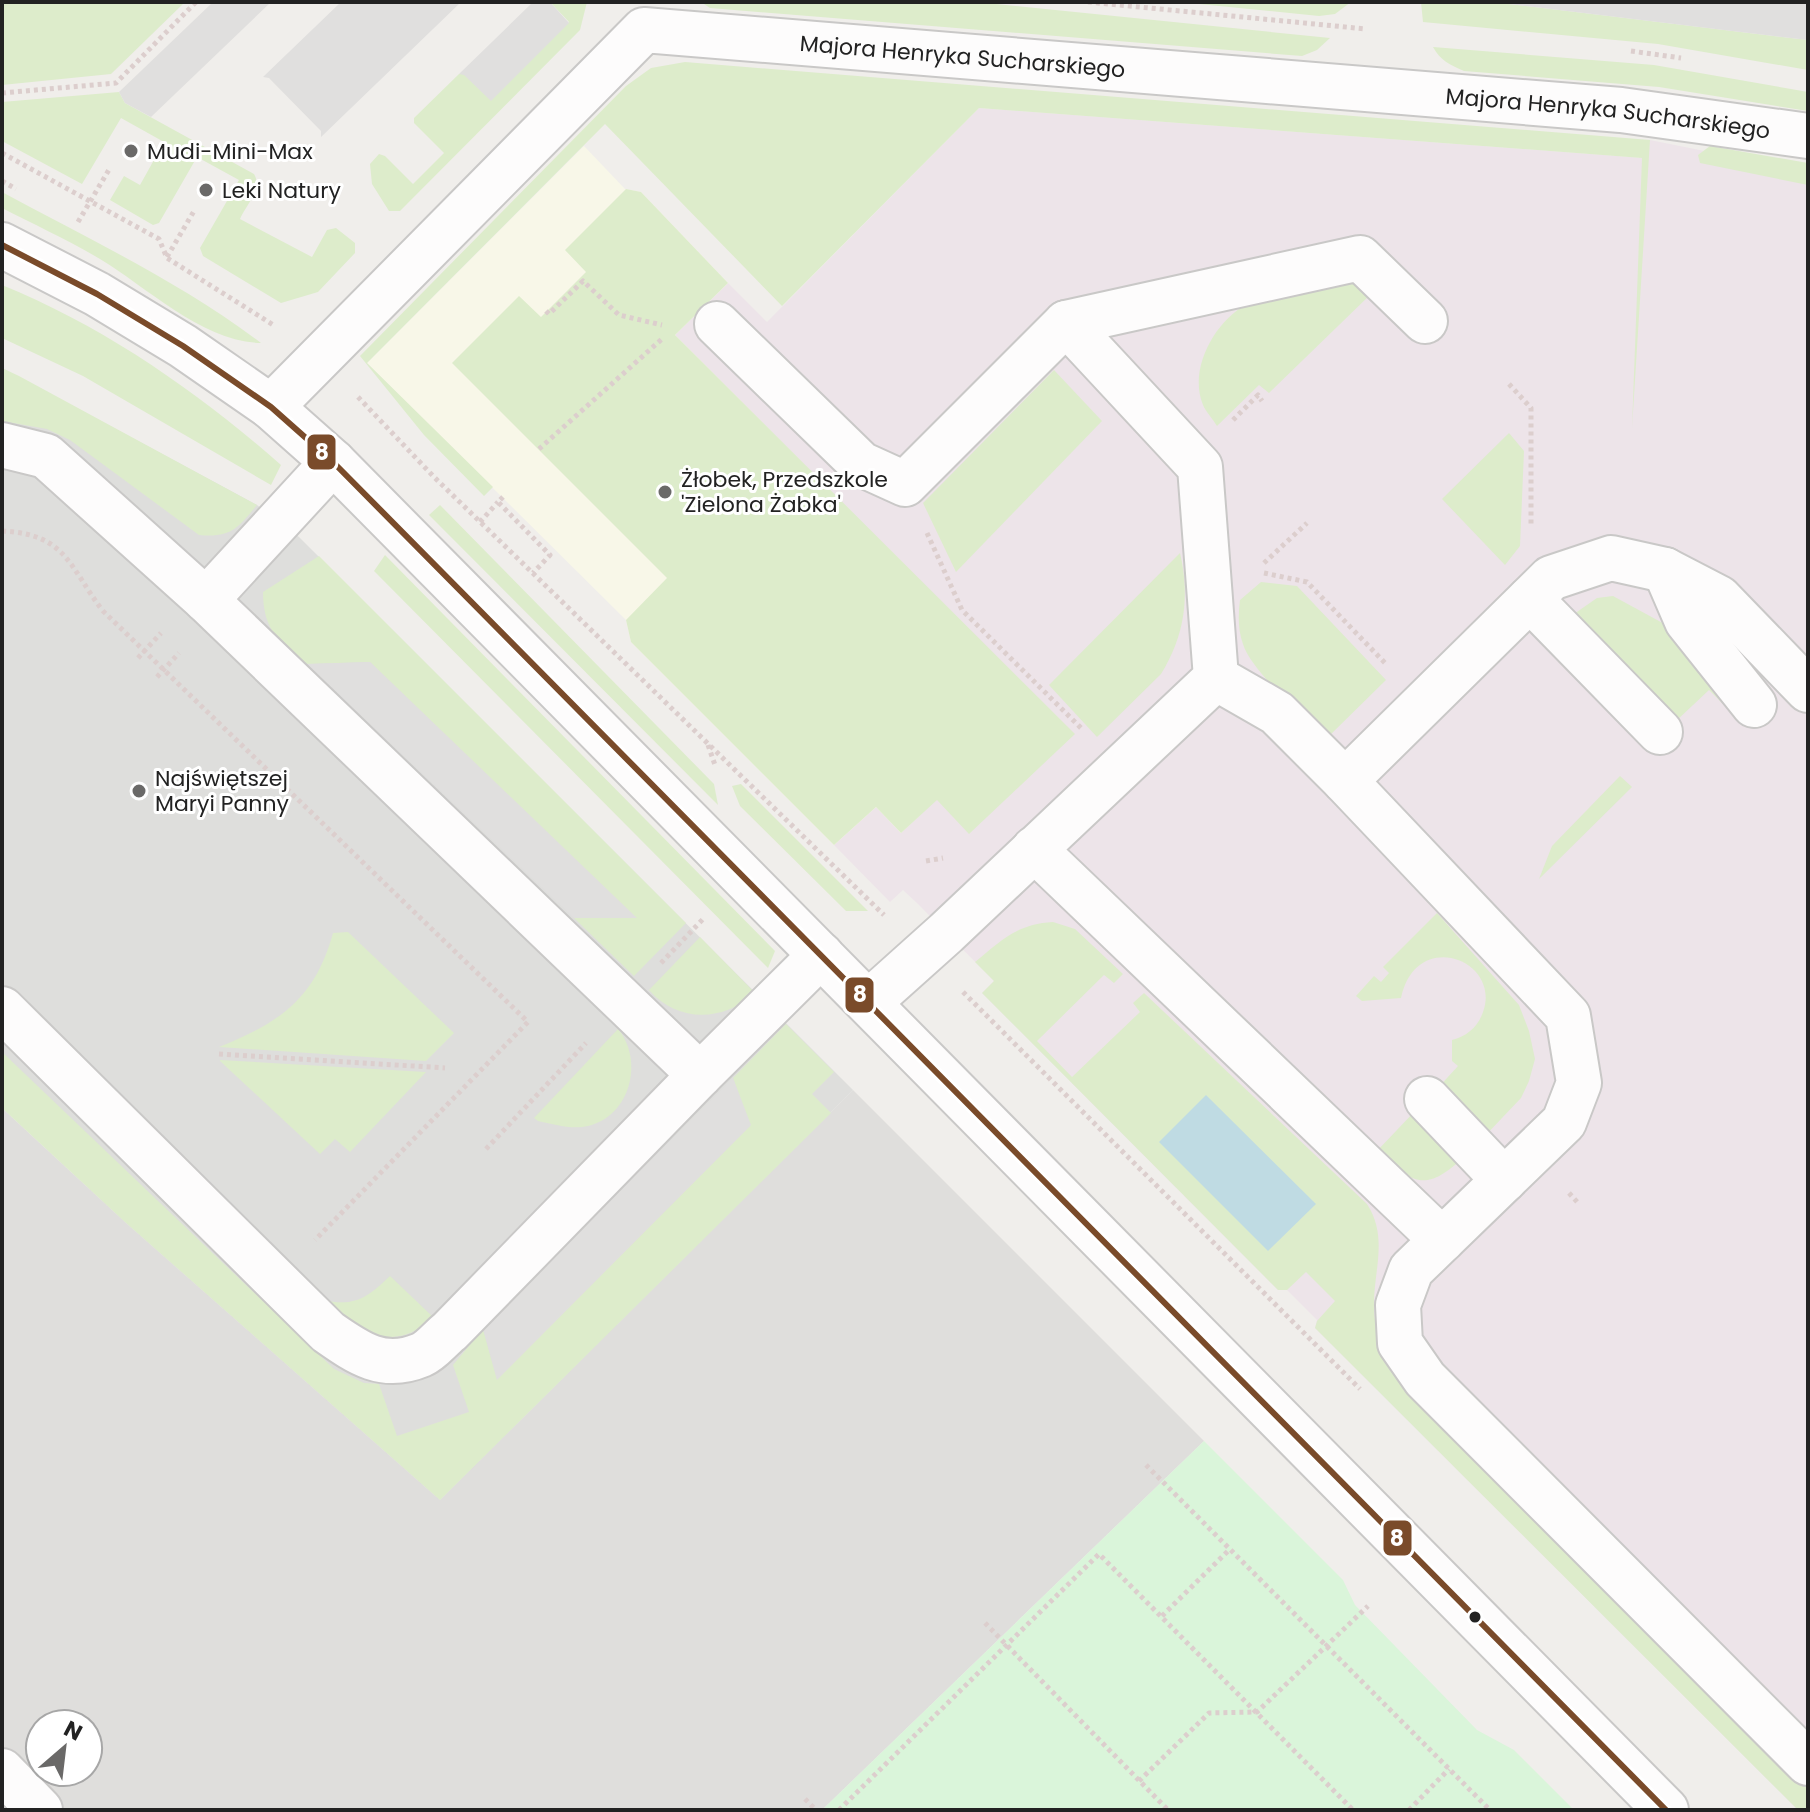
<svg xmlns="http://www.w3.org/2000/svg" width="1810" height="1812" font-family="Poppins,sans-serif">
	<rect width="100%" height="100%" fill="#f0eeeb"/>
	<path fill="#dfdedc" fill-rule="evenodd" d="M853,1090L1204,1441L822,1810H2V1108L125,1222L440,1500ZM40,1724H88V1772H40Z"/>
	<path fill="#ede4e9" d="M979,108L1643,158L1650,140L1808,172V1810H1798L1315,1328L1317,1320L1287,1290H1278L982,993L994,981L918,904L903,890L890,902L834,845L876,807L901,833L675,334L728,283L767,322Z"/>
	<path fill="#f8f7e8" d="M584,146L625,189L641,192L728,283L675,335L1040,701L901,833L876,807L834,845L631,642L626,620L367,363Z"/>
	<path fill="#dededc" d="M2,368L257,505L299,537L853,1090L440,1500L125,1222L2,1107Z"/>
	<g fill="#ddeccb">
		<path d="M2,2H185L111,74L2,85Z"/>
		<path d="M550,2H587L580,30L400,211H389L372,184L370,164L379,154L385,156L413,184L444,153L414,123V118L459,74H464L491,100L569,22Z"/>
		<path d="M701,2H977L1330,38L1317,50L1302,56L710,8Z"/>
		<path d="M1179,2H1351L1335,14L1319,16Z"/>
		<path d="M1421,2H1492L1808,40V70L1658,44L1423,22Z"/>
		<path d="M1433,47L1654,65L1808,92V111L1659,87L1464,71C1450,65 1440,60 1433,47Z"/>
		<path d="M685,62L1650,140L1632,428L1642,158L979,108L782,306L605,124L367,363L493,487L484,496L424,435L360,356L626,86L651,68Z"/>
		<path d="M119,92L125,103L254,174C263,189 246,205 240,219L312,257L327,230L336,228L355,243V253L318,292L281,303L203,256L200,248L239,180L197,157L159,223L153,225L110,200L124,176L140,185L164,142L121,118L82,184L2,141V102Z"/>
		<path d="M1710,146L1808,163V185L1700,163L1698,155Z"/>
		<path d="M626,189L641,192L728,283L675,335L1075,734L969,834L937,800L901,833L876,807L834,845L631,642L626,620L667,578L452,363L519,296L541,317L586,272L565,250Z"/>
		<path d="M2,192C89,239 182,283 261,343C203,342 148,288 100,259C68,240 35,225 2,208Z"/>
		<path d="M1357,279L1371,294L1269,393L1259,385L1217,426C1213,419 1206,412 1203,405C1188,369 1215,321 1247,304C1256,300 1268,299 1277,297C1304,291 1330,285 1357,279Z"/>
		<path d="M2,285C105,327 198,392 281,465L271,485L83,376L2,338Z"/>
		<path d="M2,368L19,376L257,505C238,528 231,538 199,535L70,440L47,429L2,421Z"/>
		<path d="M1054,370L1102,421L956,572L923,503Z"/>
		<path d="M1509,433L1524,451L1520,546L1505,565L1442,499Z"/>
		<path d="M440,505L714,784L718,805L429,515Z"/>
		<path d="M1180,553C1190,596 1185,635 1161,674L1097,737L1049,685Z"/>
		<path d="M385,555L775,951L768,968L374,571Z"/>
		<path d="M319,556L686,923L634,976L574,918H635L370,662L307,664C279,642 263,630 263,592Z"/>
		<path d="M1261,582L1297,586L1386,680L1326,739C1305,717 1251,671 1243,644C1238,630 1238,615 1240,600Z"/>
		<path d="M1613,596L1670,627L1739,720L1709,690L1676,721L1574,614L1597,598Z"/>
		<path d="M1620,776L1632,787L1539,879L1552,846Z"/>
		<path d="M741,784L868,911H846L740,806L732,786Z"/>
		<path d="M1437,913L1519,1005L1529,1031L1535,1059L1529,1081L1521,1098L1483,1138L1436,1090L1458,1066L1452,1061V1040C1467,1036 1478,1027 1483,1012C1502,960 1416,927 1401,998L1362,1001L1356,996L1374,976L1381,982L1389,973L1383,967Z"/>
		<path d="M1053,922L1075,929L1123,974L1114,983L1104,975L1037,1041L1072,1077L1140,1012L1133,1003L1144,993L1367,1204C1389,1238 1373,1271 1374,1308C1374,1334 1389,1355 1402,1377L1808,1788V1810H1798L1315,1328L1317,1321L1335,1301L1306,1272L1287,1290H1278L982,993L994,981L975,962C1002,940 1017,924 1053,922Z"/>
		<path d="M348,932L454,1033L426,1061L219,1047C279,1023 315,999 333,933Z"/>
		<path d="M700,937L755,993C723,1022 678,1023 649,990Z"/>
		<path d="M786,1024L834,1072L812,1094L831,1113L440,1500L125,1222L2,1108V1052L334,1369L364,1383L379,1384L397,1436L469,1412L453,1365L483,1329L497,1379L750,1126L733,1078Z"/>
		<path d="M618,1029C644,1060 631,1116 588,1126C572,1130 553,1124 538,1121L534,1118Z"/>
		<path d="M220,1061V1060L426,1072L350,1152L335,1139L320,1154Z"/>
		<path d="M1417,1109L1464,1157C1424,1194 1414,1183 1376,1152Z"/>
		<path d="M390,1276L433,1317C392,1357 359,1329 323,1300C355,1307 367,1298 390,1276Z"/>
	</g>
	<path fill="#daf5da" d="M1204,1441L1343,1580L1355,1605L1477,1730L1514,1750L1574,1810H822Z"/>
	<g fill="#e0dfde">
		<path d="M213,2H271L151,117L125,103L119,92Z"/>
		<path d="M341,2H461L321,137V131L269,78L263,77Z"/>
		<path d="M533,2H550L569,23L491,101L464,75L459,74Z"/>
		<path d="M1492,2H1808V40Z"/>
		<path d="M370,662L637,918H574L307,664Z"/>
		<path d="M733,1078L751,1125L497,1380L483,1329Z"/>
	</g>
	<path fill="#bfdbe3" d="M1206,1095L1316,1204L1268,1251L1159,1142Z"/>
	<g fill="none" stroke-linecap="round" stroke-linejoin="round">
		<g stroke="#c9c8c7" stroke-width="48">
			<g id="minor">
				<path d="M2,245L97,294L183,346L271,407L333,462L1666,1810"/>
				<path d="M1066,323L1360,258L1425,321"/>
				<path d="M717,324L861,464L905,484L1066,323L1200,467L1216,678L946,933L869,1002"/>
				<path id="s1" d="M271,407L644,30L1621,110L1808,136"/>
				<path d="M2,445L46,456L206,600L700,1075"/>
				<path d="M1665,570L1687,621L1754,705"/>
				<path d="M1530,599L1660,732"/>
				<path d="M206,600L333,462"/>
				<path d="M1216,678L1277,713L1345,781L1551,578L1611,558L1665,570L1719,598L1808,690"/>
				<path d="M1345,781L1568,1016L1579,1083L1564,1122L1411,1270L1398,1305L1400,1343L1425,1379L1808,1763"/>
				<path d="M1034,849L1442,1240"/>
				<path d="M2,1009L328,1332C358,1353 383,1371 421,1355C431,1351 441,1338 450,1331L700,1075L821,955"/>
				<path d="M1427,1099L1504,1180"/>
				<path d="M2,1771L40,1810"/>
			</g>
		</g>
		<g stroke="#dccecd" stroke-width="5" stroke-dasharray="4 4" stroke-linecap="butt">
			<path d="M1088,2L1366,29"/>
			<path d="M1631,51L1681,58"/>
			<path d="M2,93L116,83L196,2"/>
			<path d="M2,153L159,239L167,258L275,326"/>
			<path d="M2,181L16,189"/>
			<path d="M78,222L110,168"/>
			<path d="M167,257L194,211"/>
			<path d="M546,311L549,314L583,281L619,315L662,325"/>
			<path d="M1509,384L1531,408V526"/>
			<path d="M358,397L434,477L884,915"/>
			<path d="M1233,420L1258,395L1262,401"/>
			<path d="M539,449L663,338"/>
			<path d="M503,497L498,502L550,555L533,573"/>
			<path d="M480,522L498,502"/>
			<path d="M2,531C67,534 69,567 103,611L528,1022L315,1240"/>
			<path d="M927,533L962,610L1082,729"/>
			<path d="M1264,563L1307,523"/>
			<path d="M1264,573L1307,582L1386,664"/>
			<path d="M138,658L161,633"/>
			<path d="M157,677L179,653"/>
			<path d="M708,745L715,765"/>
			<path d="M926,861L943,858"/>
			<path d="M661,963L704,918"/>
			<path d="M963,992L1360,1389"/>
			<path d="M219,1054L445,1068"/>
			<path d="M486,1149L586,1043"/>
			<path d="M1569,1193L1579,1204"/>
			<path d="M1146,1465L1490,1810"/>
			<path d="M1162,1616L1230,1549"/>
			<path d="M985,1623L1168,1810"/>
			<path d="M1139,1781L1209,1713L1257,1712L1368,1606"/>
			<path d="M805,1799L816,1810"/>
			<path d="M839,1810L1099,1554L1353,1810"/>
			<path d="M1409,1810L1449,1769"/>
		</g>
		<use href="#minor" stroke="#fdfcfc" stroke-width="44"/>
		<g stroke="#fff" stroke-width="12">
			<path id="bus-1" d="M2,245L97,294L183,346L271,407L333,462L1666,1810"/>
		</g>
		<use href="#bus-1" stroke="#7a4b2a" stroke-width="6"/>
	</g>
	<g fill="#6a6968" stroke="#fff" stroke-width="3">
		<circle cx="131" cy="151" r="8"/>
		<circle cx="206" cy="190" r="8"/>
		<circle cx="665" cy="492" r="8"/>
		<circle cx="139" cy="791" r="8"/>
	</g>
	<circle fill="#222" stroke="#fff" stroke-width="3" cx="1475" cy="1617" r="7"/>
	<g text-anchor="middle" stroke-width="6" stroke-linejoin="round" paint-order="stroke">
		<g font-size="22" fill="#222" stroke="#fff">
			<text dy="8" stroke="none"><textPath href="#s1" startOffset="850">Majora Henryka Sucharskiego</textPath></text>
			<text dy="8" stroke="none"><textPath href="#s1" startOffset="1498">Majora Henryka Sucharskiego</textPath></text>
		</g>
		<g font-size="22" fill="#222" stroke="#fff" text-anchor="start">
			<text x="147" y="159">Mudi-Mini-Max</text>
			<text x="222" y="198">Leki Natury</text>
			<text x="681" y="487">Żłobek, Przedszkole<tspan x="681" dy="25">'Zielona Żabka'</tspan></text>
			<text x="155" y="786">Najświętszej<tspan x="155" dy="25">Maryi Panny</tspan></text>
		</g>
	</g>
	<g stroke="#fff" stroke-width="3">
		<rect x="306" y="433" width="31" height="38" rx="8" fill="#7a4b2a"/>
		<rect x="844" y="976" width="31" height="38" rx="8" fill="#7a4b2a"/>
		<rect x="1382" y="1519" width="31" height="38" rx="8" fill="#7a4b2a"/>
	</g>
	<g font-size="22" text-anchor="middle" font-weight="bold" fill="#fff">
		<text x="322" y="460">8</text>
		<text x="860" y="1002">8</text>
		<text x="1397" y="1546">8</text>
	</g>
	<rect width="1810" height="1812" fill="none" stroke="#222222" stroke-width="8"/>
	<g transform="translate(64 1748) rotate(28)"><circle r="38" fill="#ffffff" stroke="#a7a7a7" stroke-width="2"/>
	<path d="M0-6L14 30L0 20L-14 30Z" fill="#6a6968"/>
	<text y="-12" font-size="22" font-weight="bold" text-anchor="middle" fill="#222222">N</text>
	</g>
</svg>
